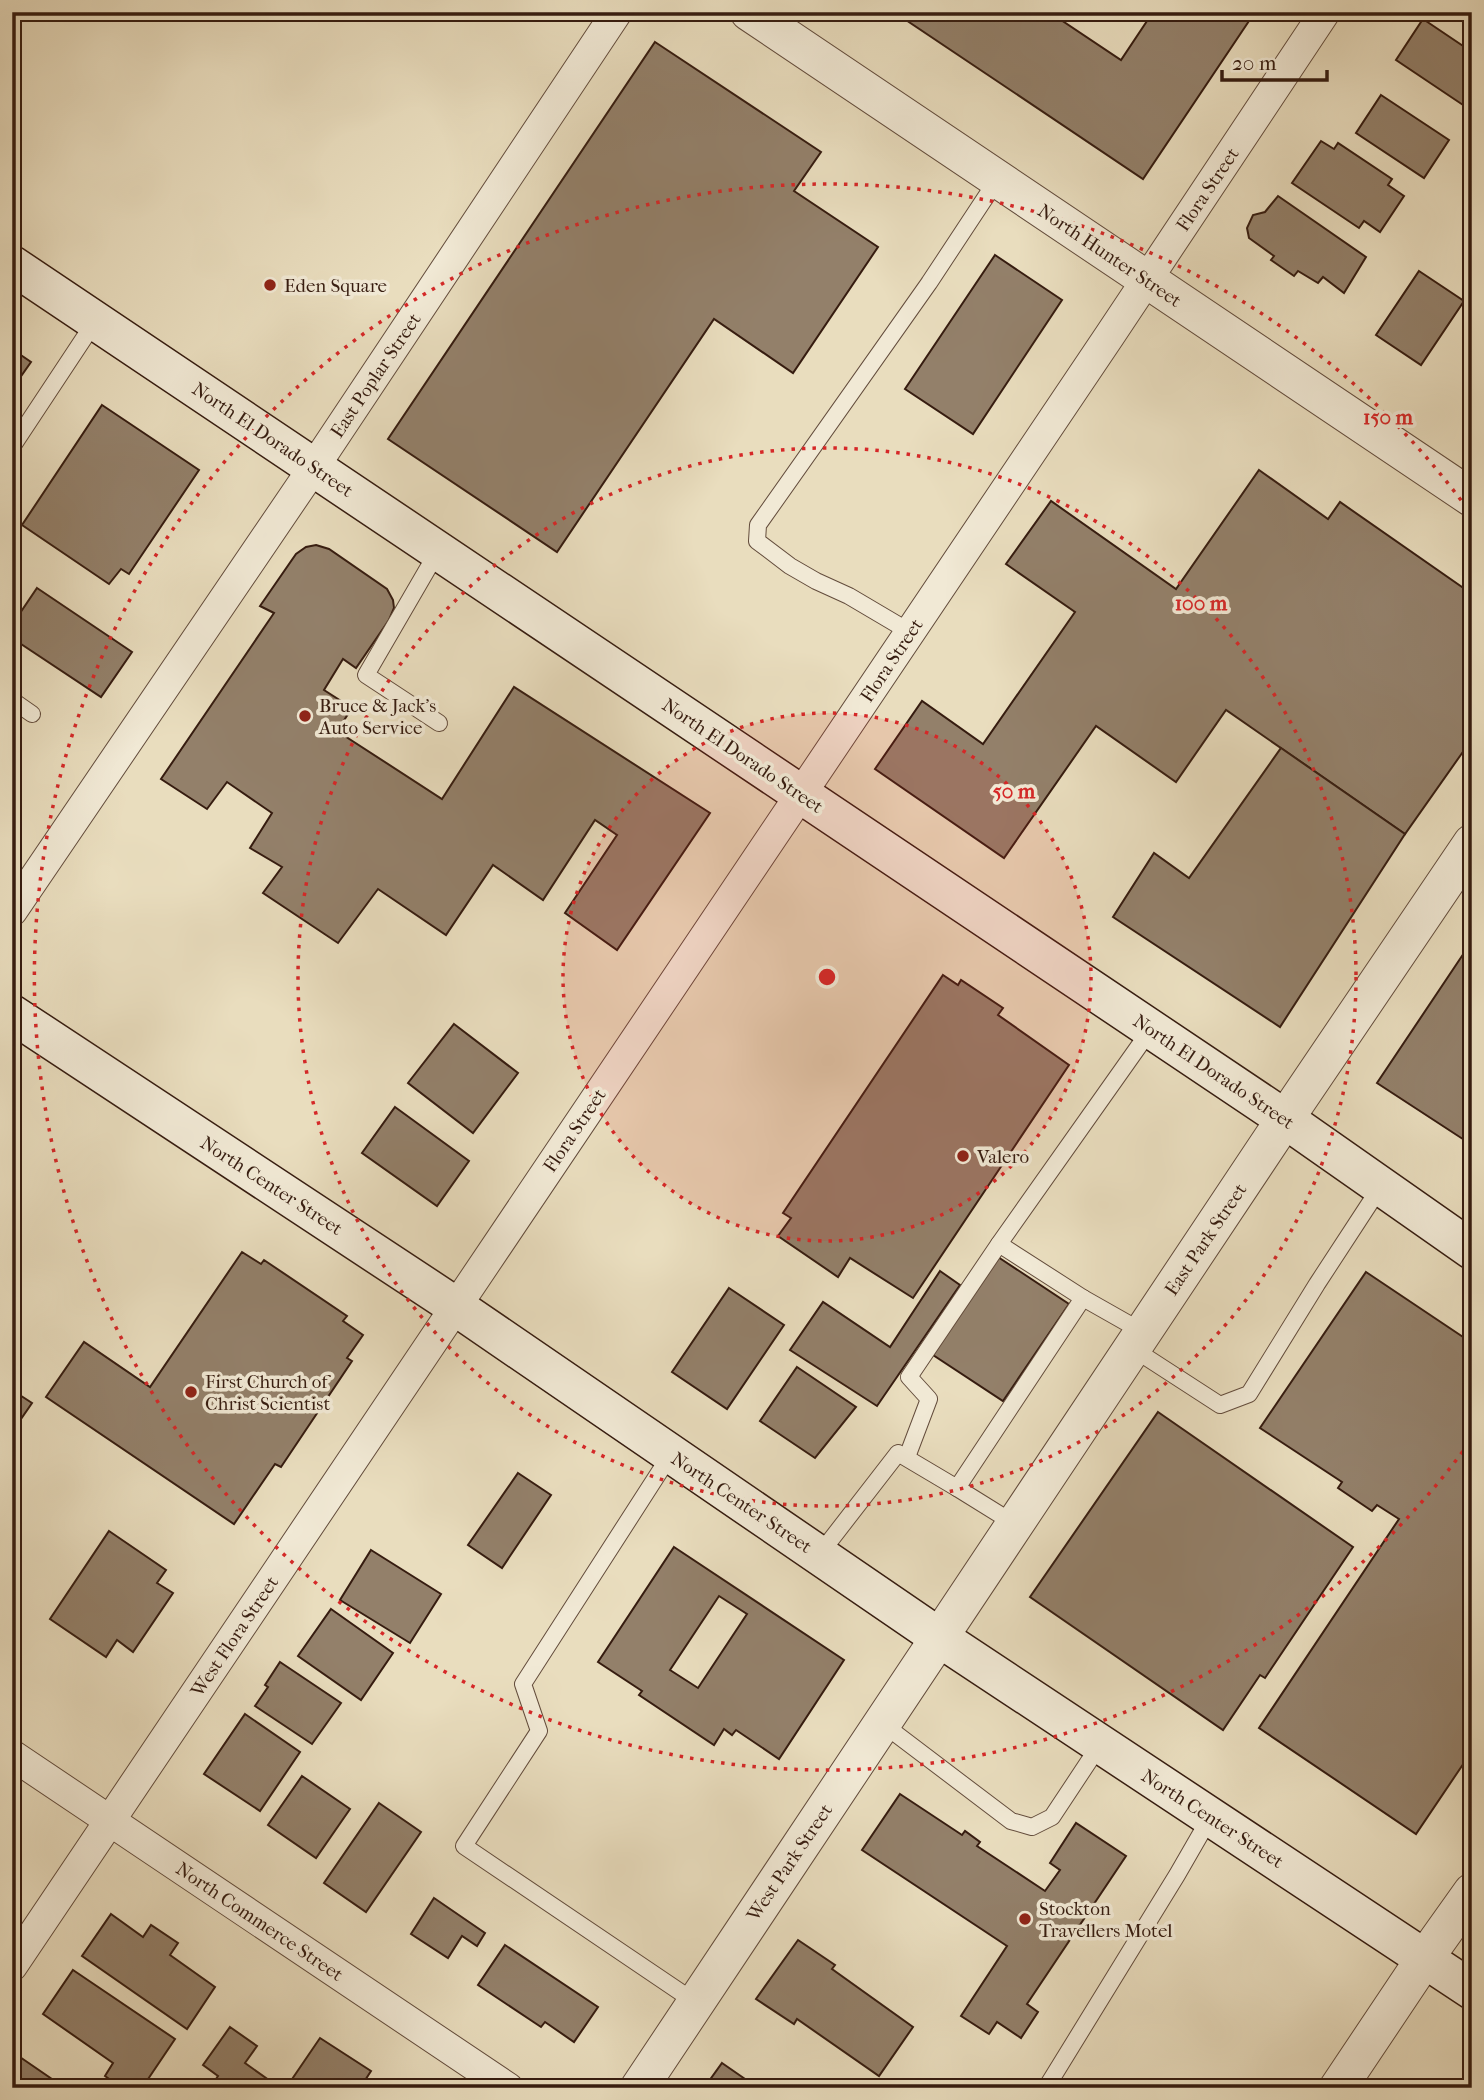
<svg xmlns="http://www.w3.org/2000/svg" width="1484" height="2100" font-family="'IM FELL French Canon',serif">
	<rect width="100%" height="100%" fill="#e9ddbe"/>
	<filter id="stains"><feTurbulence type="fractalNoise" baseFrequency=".00286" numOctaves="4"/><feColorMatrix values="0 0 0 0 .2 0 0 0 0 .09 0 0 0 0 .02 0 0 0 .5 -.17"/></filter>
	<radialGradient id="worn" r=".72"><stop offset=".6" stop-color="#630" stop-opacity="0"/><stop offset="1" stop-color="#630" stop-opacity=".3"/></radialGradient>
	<g fill="#93806a" stroke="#361c10" stroke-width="2" fill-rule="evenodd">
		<path d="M894,12H1049L1121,60L1153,12H1255L1143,179Z"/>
		<path d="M1423,19L1472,52V105L1469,109L1396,60Z"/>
		<path d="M655,42L821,152L794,191L878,247L793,373L714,319L557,552L388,439Z"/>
		<path d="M1381,95L1449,140L1424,178L1356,133Z"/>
		<path d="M1321,141L1334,149L1338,143L1392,179L1388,185L1404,196L1380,232L1364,221L1359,228L1292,183Z"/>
		<path d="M1278,196L1366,257L1344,293L1323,277L1318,283L1298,271L1294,276L1271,260L1274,256L1249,238L1247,228L1253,215L1265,212Z"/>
		<path d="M995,255L1062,300L973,434L905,389Z"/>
		<path d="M1419,271L1464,301L1421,365L1376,335Z"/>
		<path d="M12,349L31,362L12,389Z"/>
		<path d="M102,405L199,470L129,574L121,569L109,584L22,525Z"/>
		<path d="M1259,470L1328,519L1340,502L1472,594V739L1405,834L1226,710L1176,782L1096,726L1004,858L875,769L922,701L983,744L1075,612L1006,564L1051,501L1176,589Z"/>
		<path d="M316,545L329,549L387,589L393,600L394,608L389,620L356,668L343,659L324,690L352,708L337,731L442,799L514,687L710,813L617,950L565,913L617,835L595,820L543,900L493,865L446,935L378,889L338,943L263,893L282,867L250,848L272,813L227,782L207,809L161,779L274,613L260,606L296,554L306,547Z"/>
		<path d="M37,588L132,652L101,697L12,638V625Z"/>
		<path d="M1281,748L1405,834L1280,1027L1113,917L1154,853L1189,878Z"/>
		<path d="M1472,941V1145L1377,1083Z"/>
		<path d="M943,975L958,985L961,980L1003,1008L998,1015L1069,1065L913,1298L850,1258L838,1277L778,1236L791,1218L783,1213Z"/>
		<path d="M454,1024L518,1073L473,1133L408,1083Z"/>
		<path d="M395,1107L469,1161L437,1206L362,1153Z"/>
		<path d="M242,1252L261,1264L264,1260L347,1316L343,1321L363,1335L347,1358L352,1361L281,1467L275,1464L234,1524L46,1397L84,1342L150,1387Z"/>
		<path d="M998,1257L1069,1304L1003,1401L933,1355Z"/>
		<path d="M940,1271L960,1285L877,1406L790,1350L823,1302L890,1347Z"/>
		<path d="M1366,1272L1472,1343V1751L1416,1834L1259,1728L1399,1519L1377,1505L1372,1511L1338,1488L1342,1482L1260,1428Z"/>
		<path d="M729,1288L784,1325L727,1409L672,1372Z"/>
		<path d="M797,1367L856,1407L815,1458L760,1421Z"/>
		<path d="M12,1390L32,1403L12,1432Z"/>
		<path d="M1158,1412L1353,1547L1265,1678L1260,1675L1223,1730L1030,1597Z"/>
		<path d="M518,1473L551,1495L502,1568L468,1545Z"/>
		<path d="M109,1531L166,1570L157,1583L173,1593L133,1652L117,1640L106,1657L50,1619Z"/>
		<path d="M674,1547L844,1660L779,1759L736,1730L732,1735L724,1729L714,1745L639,1695L642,1691L598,1662ZM719,1596L747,1614L698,1688L670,1670Z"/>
		<path d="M371,1550L441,1594L410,1643L340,1600Z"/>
		<path d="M331,1609L393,1653L361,1700L298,1656Z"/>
		<path d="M280,1662L341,1703L312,1744L255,1706L268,1687L265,1685Z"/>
		<path d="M245,1714L300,1752L260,1811L204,1774Z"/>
		<path d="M302,1776L350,1809L316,1858L268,1825Z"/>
		<path d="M900,1794L962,1835L965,1831L980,1842L977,1846L1045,1891L1060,1870L1050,1863L1076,1823L1126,1856L1027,2004L1038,2012L1021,2038L997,2022L989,2034L961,2016L1007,1946L862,1850Z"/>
		<path d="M379,1803L421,1832L366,1912L324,1883Z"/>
		<path d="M434,1898L485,1933L477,1946L462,1936L448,1958L411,1934Z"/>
		<path d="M111,1914L143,1937L151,1925L178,1943L170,1955L215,1987L187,2029L82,1956Z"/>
		<path d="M798,1940L835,1965L832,1969L913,2027L879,2076L797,2019L794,2024L756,1999Z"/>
		<path d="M505,1945L598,2007L574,2042L545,2022L541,2027L478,1985Z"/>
		<path d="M73,1970L175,2039L142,2088H122L105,2076L113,2063L43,2014Z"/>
		<path d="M230,2027L257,2046L245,2063L273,2083L269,2088H210L218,2076L203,2065Z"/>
		<path d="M320,2038L371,2071L360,2088H286Z"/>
		<path d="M17,2055L65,2088H12V2062Z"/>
		<path d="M722,2063L758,2088H704Z"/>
	</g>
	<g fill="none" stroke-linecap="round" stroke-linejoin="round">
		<g stroke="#634c3c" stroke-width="18">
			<g id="service">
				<path d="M12,447L96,320"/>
				<path d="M438,551L366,675L439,723"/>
				<path d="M910,632L849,596L816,581L790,566L757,541L758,525L929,283L997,180"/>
				<path d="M12,700L32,714"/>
				<path d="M999,1244L1083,1298L1143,1332"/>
				<path d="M1132,1348L1220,1405L1249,1394L1317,1284L1381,1186"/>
				<path d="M671,1454L523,1684L539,1731L464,1846L695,2002"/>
				<path d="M907,1457L929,1399L909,1377L999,1244L1151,1029"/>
				<path d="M957,1488L1015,1524"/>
				<path d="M819,1555L898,1453L957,1488L1083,1298"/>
				<path d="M883,1724L1011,1821L1032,1827L1052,1817L1101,1743"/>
				<path d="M1046,2088L1177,1875L1211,1816"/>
			</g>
		</g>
		<g stroke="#634c3c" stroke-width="32">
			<g id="minor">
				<path d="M12,911L314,467L617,12"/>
				<path d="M12,1755L508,2088"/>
				<path d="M12,1966L1110,335L1325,12"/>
			</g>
		</g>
		<g stroke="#634c3c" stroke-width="39">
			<g id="tertiary">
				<path d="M749,12L1472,498"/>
				<path d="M639,2088L1285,1119L1472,843"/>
				<path d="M1338,2088L1425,1958L1472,1892"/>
			</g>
		</g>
		<g stroke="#361c10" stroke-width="41">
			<g id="secondary">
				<path d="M12,265L1285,1119L1472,1250"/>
				<path d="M12,1014L455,1306L940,1638L1472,1990"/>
			</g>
		</g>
		<use href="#service" stroke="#f1e9d5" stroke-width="16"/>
		<use href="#minor" stroke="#f1e9d5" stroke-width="30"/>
		<use href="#tertiary" stroke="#f1e9d5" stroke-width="37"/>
		<use href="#secondary" stroke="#f1e9d5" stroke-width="38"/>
	</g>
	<circle cx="827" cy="977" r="264" fill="#d62828" fill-opacity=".12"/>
	<g fill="none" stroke="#d62828" stroke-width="3.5" stroke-dasharray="3.5 7">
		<circle cx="827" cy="977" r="264"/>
		<circle cx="827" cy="977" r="529"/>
		<path d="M1469 1443A793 793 0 1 1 1469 511"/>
	</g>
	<g fill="#8f2418" stroke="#f1e9d5" stroke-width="2.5">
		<circle cx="270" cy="285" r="7"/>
		<circle cx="305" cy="716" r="7"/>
		<circle cx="963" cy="1156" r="7"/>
		<circle cx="191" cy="1392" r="7"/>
		<circle cx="1025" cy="1919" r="7"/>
	</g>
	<g text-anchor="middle" stroke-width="7" stroke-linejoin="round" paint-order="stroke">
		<g font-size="19" fill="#361c10" stroke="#f1e9d5">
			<text transform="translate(1207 189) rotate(-56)" y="7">Flora Street</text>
			<text transform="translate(1110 255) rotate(34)" y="7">North Hunter Street</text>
			<text transform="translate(375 375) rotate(-56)" y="7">East Poplar Street</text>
			<text transform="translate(273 439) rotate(34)" y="7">North El Dorado Street</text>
			<text transform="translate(891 660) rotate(-56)" y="7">Flora Street</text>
			<text transform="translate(743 755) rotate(34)" y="7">North El Dorado Street</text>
			<text transform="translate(1214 1071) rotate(34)" y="7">North El Dorado Street</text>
			<text transform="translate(574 1130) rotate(-56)" y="7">Flora Street</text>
			<text transform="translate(272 1185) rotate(33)" y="7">North Center Street</text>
			<text transform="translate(1205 1239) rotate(-56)" y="7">East Park Street</text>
			<text transform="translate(742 1502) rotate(34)" y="7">North Center Street</text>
			<text transform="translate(234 1636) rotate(-56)" y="7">West Flora Street</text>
			<text transform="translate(1213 1818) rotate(33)" y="7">North Center Street</text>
			<text transform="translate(789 1862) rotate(-56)" y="7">West Park Street</text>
			<text transform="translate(260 1921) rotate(34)" y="7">North Commerce Street</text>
		</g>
		<g font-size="19" fill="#361c10" stroke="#f1e9d5" text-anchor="start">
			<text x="284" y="292">Eden Square</text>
			<text x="319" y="712">Bruce &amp; Jack's<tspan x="319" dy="22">Auto Service</tspan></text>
			<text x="977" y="1163">Valero</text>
			<text x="205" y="1388">First Church of<tspan x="205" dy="22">Christ Scientist</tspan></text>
			<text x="1039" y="1915">Stockton<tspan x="1039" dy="22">Travellers Motel</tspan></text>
		</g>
	</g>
	<circle cx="827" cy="977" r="10" fill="#d62828" stroke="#f1e9d5" stroke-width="3.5"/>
	<g font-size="21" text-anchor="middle" font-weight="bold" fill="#d62828" stroke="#f1e9d5" stroke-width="7" stroke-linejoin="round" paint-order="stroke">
		<text x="1388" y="424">150 m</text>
		<text x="1201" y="610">100 m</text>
		<text x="1014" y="798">50 m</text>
	</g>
	<rect width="1484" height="2100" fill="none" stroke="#e9ddbe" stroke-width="42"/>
	<rect x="14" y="14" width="1456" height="2072" fill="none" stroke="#361c10" stroke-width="3.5"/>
	<rect x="21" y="21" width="1442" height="2058" fill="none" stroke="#361c10" stroke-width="2"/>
	<path d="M1222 70v10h105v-10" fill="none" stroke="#361c10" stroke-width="3.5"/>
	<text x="1232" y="70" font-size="21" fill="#361c10" stroke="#f1e9d5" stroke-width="5" paint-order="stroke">20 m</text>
	<rect width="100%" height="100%" filter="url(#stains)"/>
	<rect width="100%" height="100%" fill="url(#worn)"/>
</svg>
